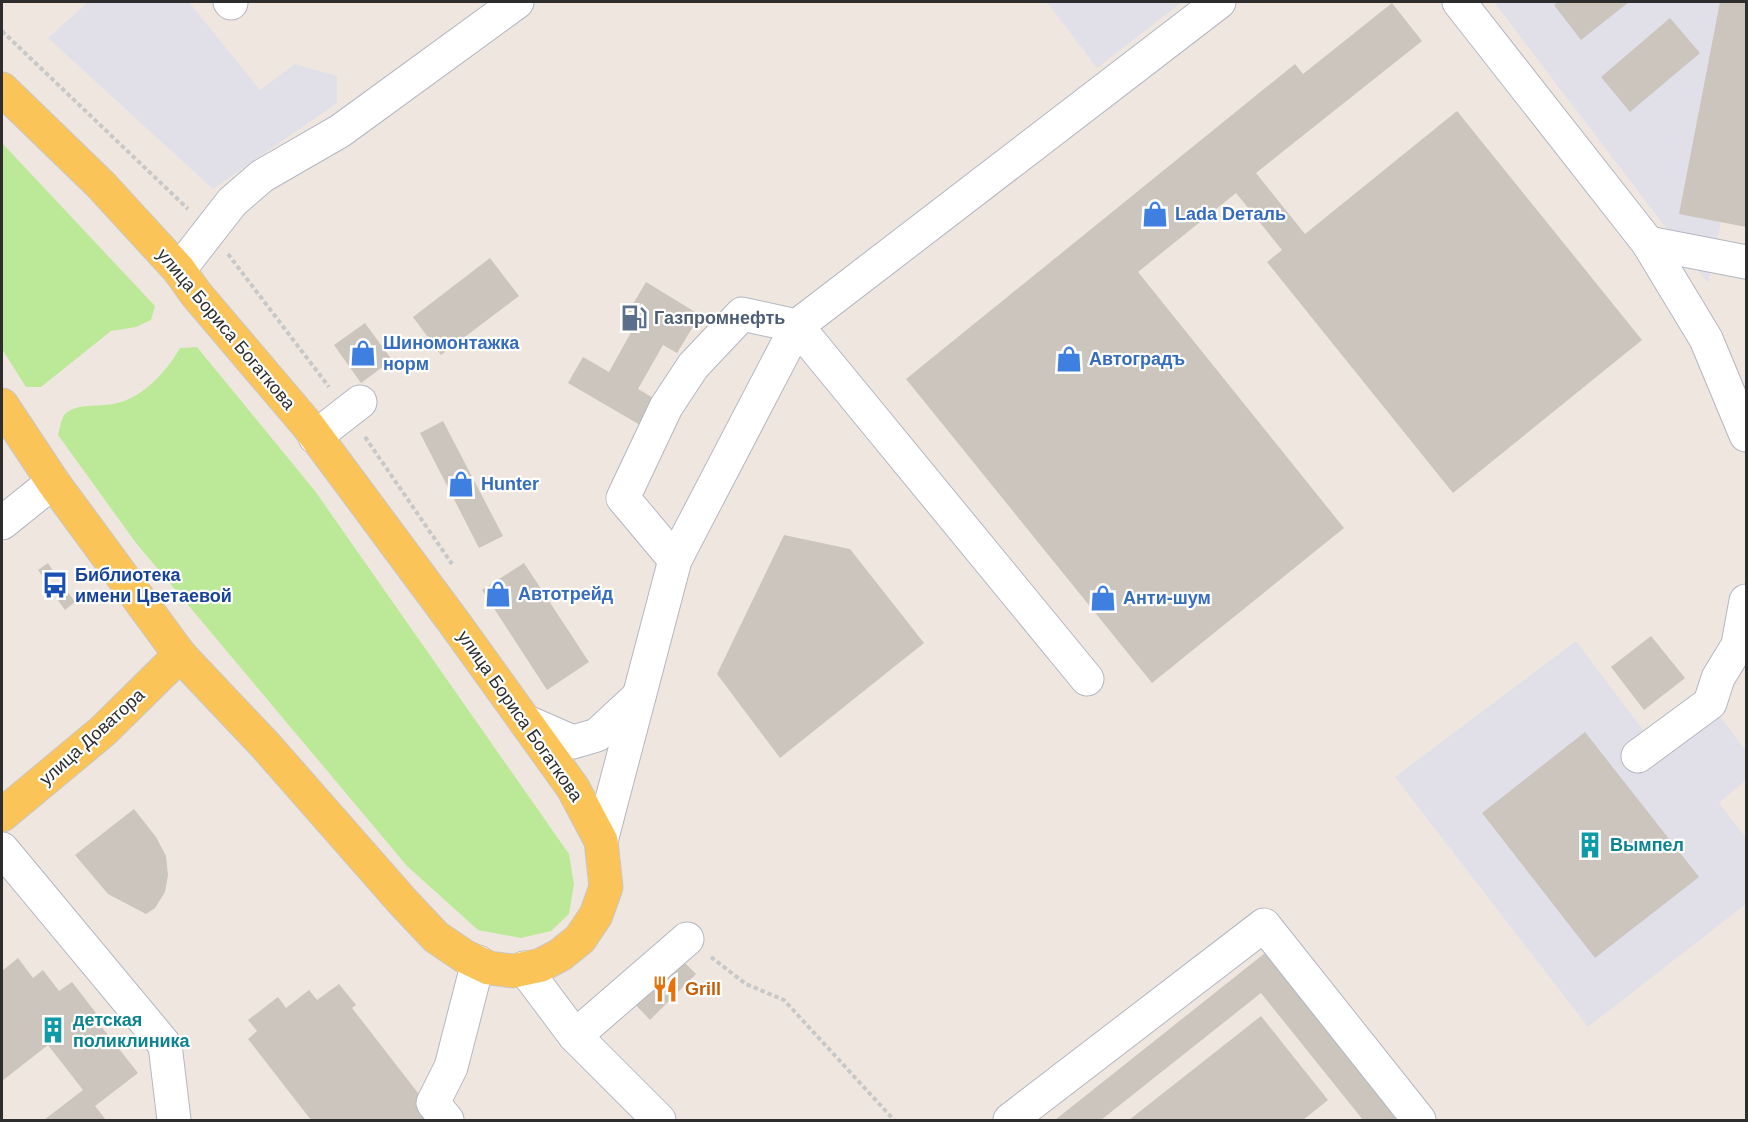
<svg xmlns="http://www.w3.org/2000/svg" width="1748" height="1122" font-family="Helvetica,sans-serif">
	<rect width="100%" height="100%" fill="#efe7df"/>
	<g fill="#e1e0e8">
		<path d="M88,2H189L260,90L295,64L337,76V103L213,189L48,38Z"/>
		<path d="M1047,2H1182L1097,68Z"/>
		<path d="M1494,2H1746V105L1708,283Z"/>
		<path d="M1576,641L1647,735L1710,703L1746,751V780L1719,803L1746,838V904L1588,1027L1395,777Z"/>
	</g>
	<g fill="#bce998">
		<path d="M2,143L155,306L151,320L136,327L111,331L41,387H26L2,349Z"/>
		<path d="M197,347L315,491L569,854L574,884L569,914L551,931L521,938L478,930L407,866L136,543L58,435C60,428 61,418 66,413C79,403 98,407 113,404C142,399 166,372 180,348Z"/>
	</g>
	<g fill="#cbc5bd">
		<path d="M1558,2H1629L1581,40L1554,5Z"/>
		<path d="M1720,2H1746V227L1679,214Z"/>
		<path d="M1392,3L1422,41L1256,173L1305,234L1457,111L1642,340L1453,493L1267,262L1282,250L1236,193L1138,272L1344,528L1152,683L906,379L1295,64L1303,74Z"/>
		<path d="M1670,18L1700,53L1630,112L1601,77Z"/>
		<path d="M490,258L519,296L441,355L413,317Z"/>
		<path d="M646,282L700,315L677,353L663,345L638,389L662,403L647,429L568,383L583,357L609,372L634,327L623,321Z"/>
		<path d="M365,323L392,360L361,383L334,345Z"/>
		<path d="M443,421L503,536L479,548L420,433Z"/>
		<path d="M784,535L850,549L924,643L780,758L717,674Z"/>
		<path d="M48,563L55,574L46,581L38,570Z"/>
		<path d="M524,563L589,662L547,690L482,590Z"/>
		<path d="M67,591L75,602L65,610L57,599Z"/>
		<path d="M1651,636L1685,678L1644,710L1611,667Z"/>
		<path d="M1585,732L1699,877L1595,958L1482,813Z"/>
		<path d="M134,809L156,837L166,856L168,875L165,892L155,908L146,914L108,894L75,855Z"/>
		<path d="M1265,953L1398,1120H1363L1261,993L1101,1120H1055Z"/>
		<path d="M18,958L33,978L43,970L59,991L72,982L96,1013L93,1016L138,1073L95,1106L106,1120H44L83,1090L48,1045L2,1081V971Z"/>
		<path d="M680,958L696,974L650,1020L634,1003Z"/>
		<path d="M339,984L356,1005L352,1008L439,1120H311L248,1039L257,1031L248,1020L278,997L286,1008L309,990L317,1000Z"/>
		<path d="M1261,1016L1328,1100L1303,1120H1129Z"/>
	</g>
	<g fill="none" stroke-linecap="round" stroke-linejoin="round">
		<g stroke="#b3b7c2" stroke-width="35">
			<g id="minor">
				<path d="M230,2L231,3"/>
				<path d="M1459,2L1648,243L1706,339L1746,435"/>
				<path d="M1648,243L1746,262"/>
				<path d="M179,270L232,202L262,176L340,131L517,2"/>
				<path d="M315,437L360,402"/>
				<path d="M2,523L53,482"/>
				<path d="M675,560L623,498L666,407L693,366L742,314L797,326L1219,2"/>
				<path d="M525,721L573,742L597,735L639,696"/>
				<path d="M1638,756L1710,703L1718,678L1738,645L1746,601"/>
				<path d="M601,841L675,560L797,326L1087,679"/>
				<path d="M2,849L165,1045L174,1120"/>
				<path d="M524,968L575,1036L659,1120"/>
				<path d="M575,1036L687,939"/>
				<path d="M447,1120L433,1103L451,1067L478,962"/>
				<path d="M1010,1120L1264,925L1419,1120"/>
			</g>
		</g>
		<g stroke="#c8c8c8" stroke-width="35">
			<g id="major">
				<path d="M2,89L101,185L179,270L196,294L309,427L453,621L573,788L601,841L606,887L596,915L580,939L560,955L541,965L513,971L489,968L464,956L436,937L403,902L266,746L180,655L53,482L2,405"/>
				<path d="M2,815L103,731L180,655"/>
			</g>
		</g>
		<g stroke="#c8c8c8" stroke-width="4" stroke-dasharray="4.5 3" stroke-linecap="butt">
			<path d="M2,31L188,209"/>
			<path d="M228,254L329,387"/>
			<path d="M365,437L452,564"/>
			<path d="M711,957L746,984L784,1000L894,1120"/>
		</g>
		<use href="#minor" stroke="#fff" stroke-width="33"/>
		<use href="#major" stroke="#fbc458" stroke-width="33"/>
	</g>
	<defs>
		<g id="shop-bare" transform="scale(2.07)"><path d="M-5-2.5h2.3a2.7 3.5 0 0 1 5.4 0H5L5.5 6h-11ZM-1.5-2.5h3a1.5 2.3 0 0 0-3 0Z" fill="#3f7fe0" stroke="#fff" stroke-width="2.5" paint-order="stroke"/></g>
		<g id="fuel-bare" transform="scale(2.07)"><path d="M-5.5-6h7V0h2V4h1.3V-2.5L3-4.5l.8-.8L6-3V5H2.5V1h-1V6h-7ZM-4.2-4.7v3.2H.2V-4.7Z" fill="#5c6f8a" stroke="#fff" stroke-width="2.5" paint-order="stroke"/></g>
		<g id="bus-bare" transform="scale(2.07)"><path d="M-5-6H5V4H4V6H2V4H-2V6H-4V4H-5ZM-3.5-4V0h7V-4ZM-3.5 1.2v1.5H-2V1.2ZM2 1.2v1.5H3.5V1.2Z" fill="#1a4fb4" stroke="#fff" stroke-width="2.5" paint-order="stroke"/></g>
		<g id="building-bare" transform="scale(2.07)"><path d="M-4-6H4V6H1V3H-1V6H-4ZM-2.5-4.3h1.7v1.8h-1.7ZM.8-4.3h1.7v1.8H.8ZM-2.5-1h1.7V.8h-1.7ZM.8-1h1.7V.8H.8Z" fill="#0f9aa8" stroke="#fff" stroke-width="2.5" paint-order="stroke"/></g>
		<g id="restaurant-bare" transform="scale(2.07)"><path d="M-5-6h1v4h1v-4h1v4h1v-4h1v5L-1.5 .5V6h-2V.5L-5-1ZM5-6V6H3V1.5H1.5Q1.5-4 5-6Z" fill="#e8710a" stroke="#fff" stroke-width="2.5" paint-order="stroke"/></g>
	</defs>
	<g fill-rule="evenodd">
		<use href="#shop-bare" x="1155" y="214"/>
		<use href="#fuel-bare" x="634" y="318"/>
		<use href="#shop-bare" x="363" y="353"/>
		<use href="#shop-bare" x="1069" y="359"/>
		<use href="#shop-bare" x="461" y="484"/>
		<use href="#bus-bare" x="55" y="585"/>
		<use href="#shop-bare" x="498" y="594"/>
		<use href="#shop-bare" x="1103" y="598"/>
		<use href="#building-bare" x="1590" y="845"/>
		<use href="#restaurant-bare" x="665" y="989"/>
		<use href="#building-bare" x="53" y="1030"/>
	</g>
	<g text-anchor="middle" stroke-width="4.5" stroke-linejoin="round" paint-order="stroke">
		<g font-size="18" font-weight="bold" fill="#366cbe" stroke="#fff" text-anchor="start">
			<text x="1175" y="220">Lada Dеталь</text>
			<text x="383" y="349">Шиномонтажка<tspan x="383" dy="21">норм</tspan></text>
			<text x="1089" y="365">Автоградъ</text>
			<text x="481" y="490">Hunter</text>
			<text x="518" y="600">Автотрейд</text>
			<text x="1123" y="604">Анти-шум</text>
		</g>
		<g font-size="18" font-weight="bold" fill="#4e5e75" stroke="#fff" text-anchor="start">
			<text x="654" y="324">Газпромнефть</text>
		</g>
		<g font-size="18" fill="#2d2d2d" stroke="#fff">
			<text transform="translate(226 329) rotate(50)" y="6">улица Бориса Богаткова</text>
			<text transform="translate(520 716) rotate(55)" y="6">улица Бориса Богаткова</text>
			<text transform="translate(92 737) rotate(-42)" y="6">улица Доватора</text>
		</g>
		<g font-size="18" font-weight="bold" fill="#164399" stroke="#fff" text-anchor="start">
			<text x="75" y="581">Библиотека<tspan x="75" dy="21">имени Цветаевой</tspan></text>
		</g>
		<g font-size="18" font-weight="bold" fill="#0d838f" stroke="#fff" text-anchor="start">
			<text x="1610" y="851">Вымпел</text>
			<text x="73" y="1026">детская<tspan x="73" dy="21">поликлиника</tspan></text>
		</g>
		<g font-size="18" font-weight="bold" fill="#c56008" stroke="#fff" text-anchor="start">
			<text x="685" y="995">Grill</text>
		</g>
	</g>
	<rect width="1748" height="1122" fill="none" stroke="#2d2d2d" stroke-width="6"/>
</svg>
